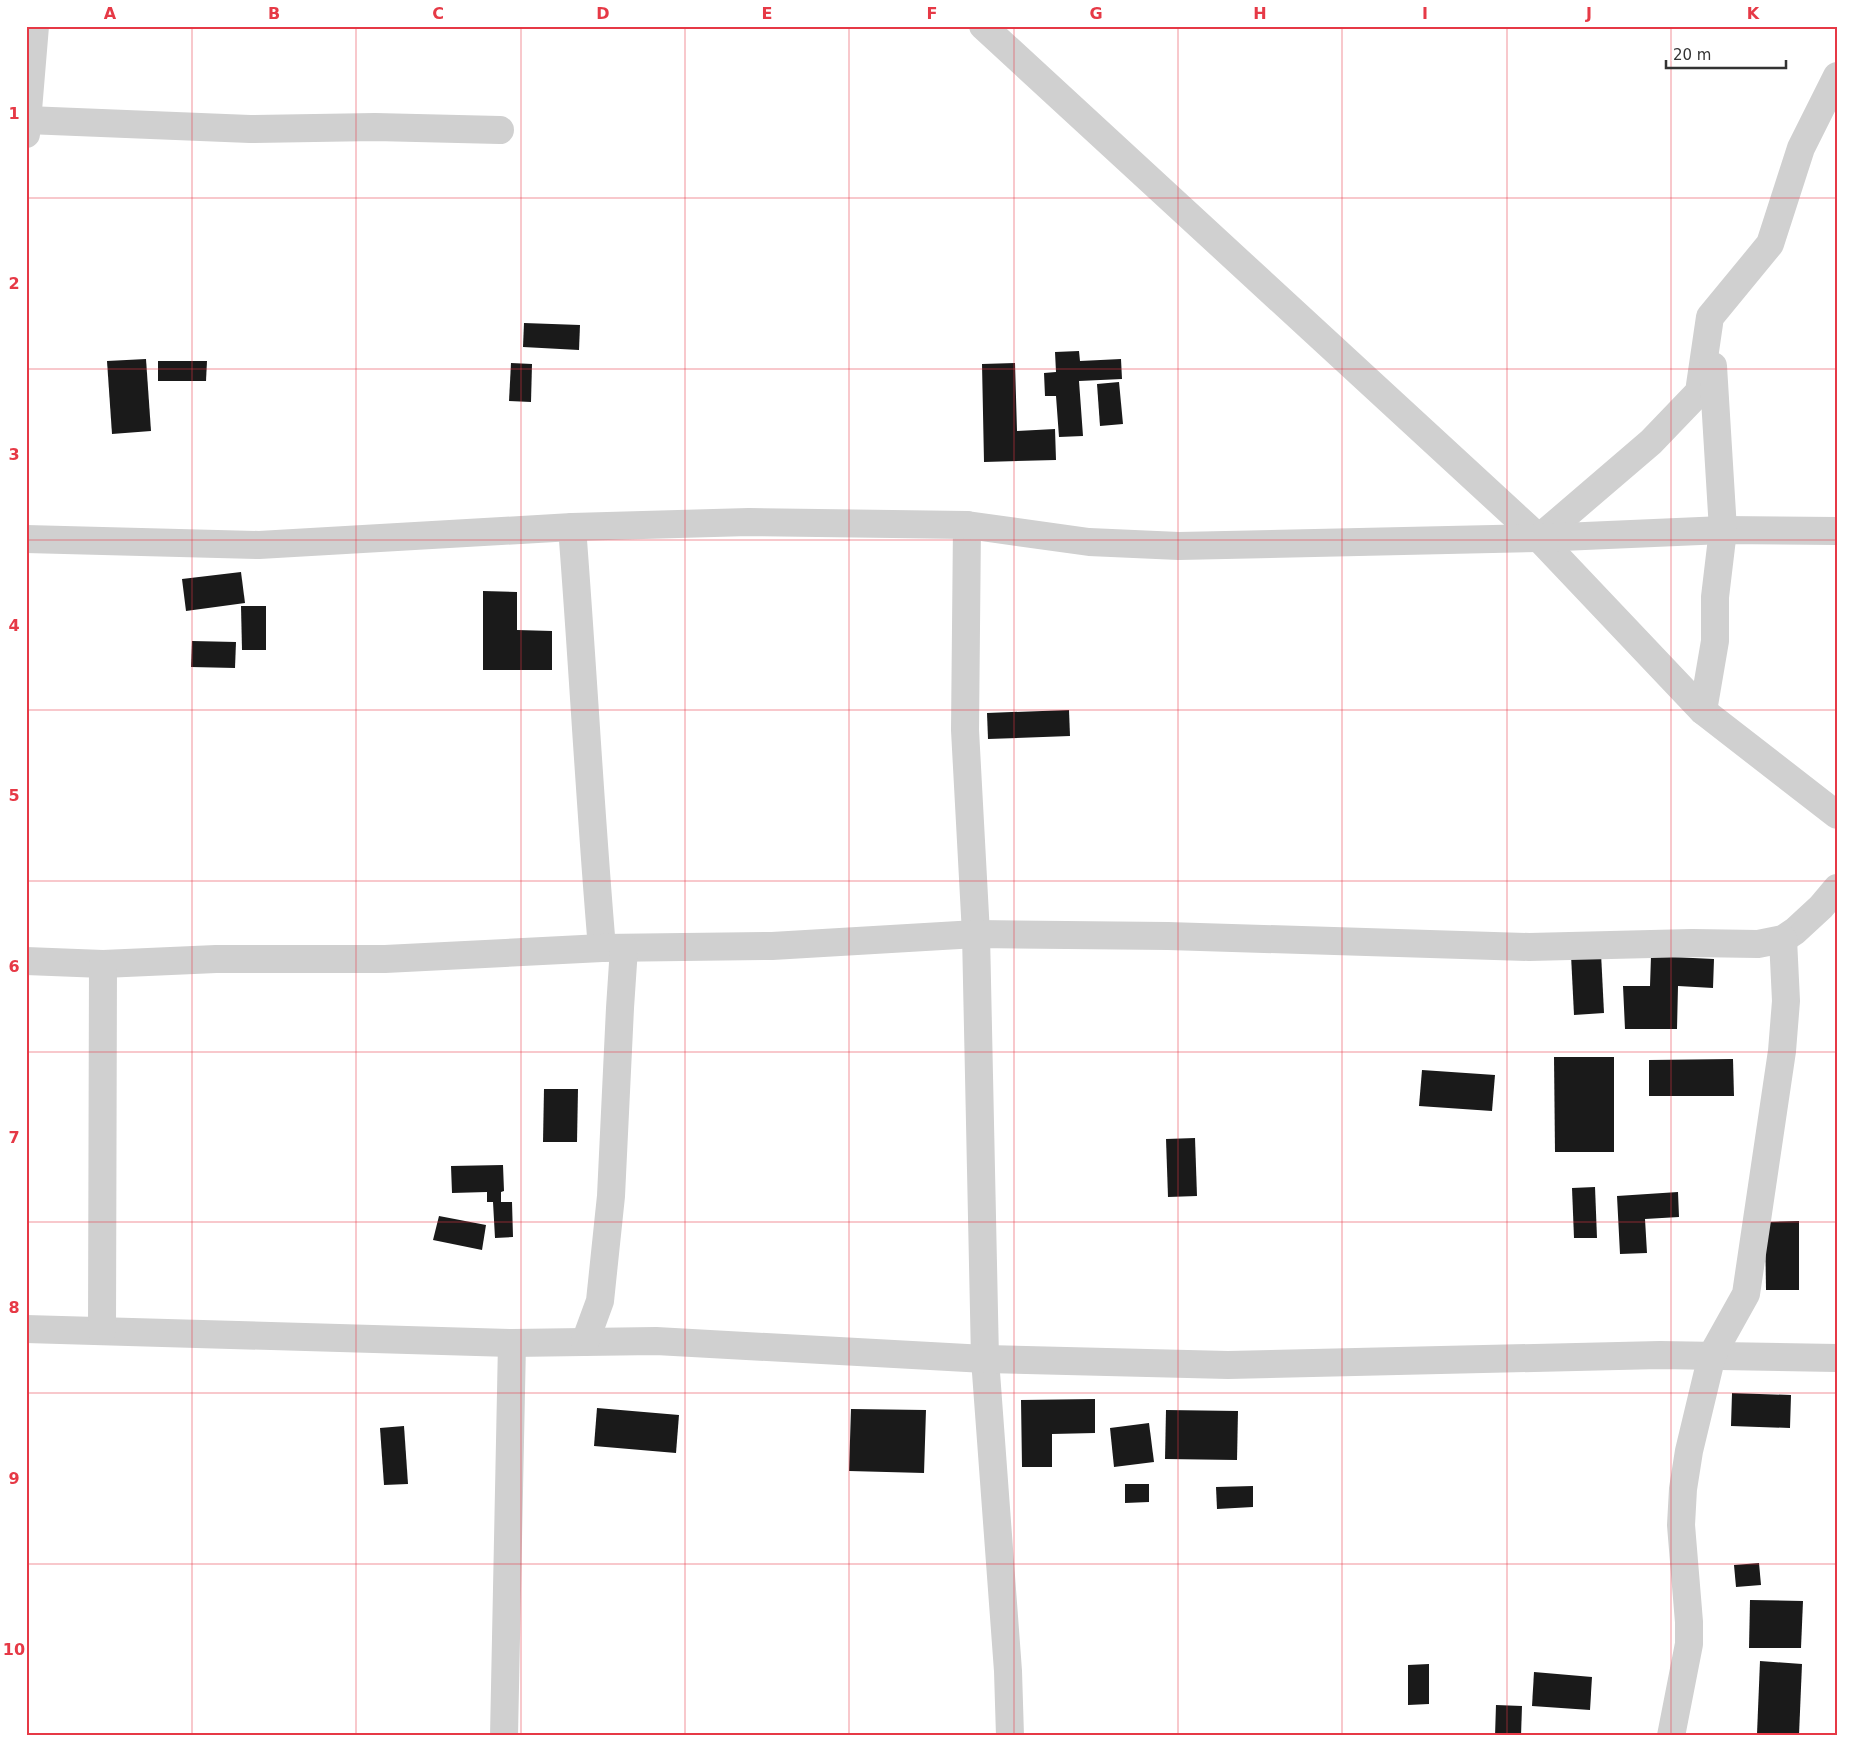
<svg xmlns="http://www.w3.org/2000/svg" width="1863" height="1762" font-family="'DejaVu Sans',sans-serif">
	<rect width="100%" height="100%" fill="#fff"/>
	<g fill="#1a1a1a">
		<path d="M524,323L580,325L579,350L523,347Z"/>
		<path d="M1079,351L1080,361L1121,359L1122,379L1079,381L1083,436L1059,437L1056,396H1045L1044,373L1056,372L1055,352Z"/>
		<path d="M146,359L151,431L112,434L107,361Z"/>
		<path d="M158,361H207L206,381H158Z"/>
		<path d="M511,363L532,364L531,402L509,401Z"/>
		<path d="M1015,363L1017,431L1055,429L1056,460L984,462L982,364Z"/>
		<path d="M1119,382L1123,424L1100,426L1097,384Z"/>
		<path d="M241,572L245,603L186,611L182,579Z"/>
		<path d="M483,591L517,592V630L552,631V670H483Z"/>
		<path d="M241,606H266V650H242Z"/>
		<path d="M192,641L236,642L235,668L191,667Z"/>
		<path d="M1069,710L1070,736L988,739L987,713Z"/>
		<path d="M1601,953L1604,1013L1574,1015L1571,955Z"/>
		<path d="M1651,956L1714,959L1713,988L1678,986L1677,1029H1625L1623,986H1650Z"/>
		<path d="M1554,1057H1614V1152H1555Z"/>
		<path d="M1733,1059L1734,1096H1649V1060Z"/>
		<path d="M1422,1070L1495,1075L1492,1111L1419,1106Z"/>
		<path d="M544,1089H578L577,1142H543Z"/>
		<path d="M1195,1138L1197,1196L1168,1197L1166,1139Z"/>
		<path d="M503,1165L504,1191L501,1192V1202H512L513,1237L495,1238L493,1202H487V1192L452,1193L451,1166Z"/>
		<path d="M1595,1187L1597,1238H1574L1572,1188Z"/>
		<path d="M1678,1192L1679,1217L1645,1219L1647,1253L1620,1254L1617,1196Z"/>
		<path d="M439,1216L486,1225L482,1250L433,1240Z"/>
		<path d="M1799,1221V1290H1766L1765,1222Z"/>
		<path d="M1732,1393L1791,1395L1790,1428L1731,1426Z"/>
		<path d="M1095,1399V1433L1052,1434V1467H1022L1021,1400Z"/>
		<path d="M597,1408L679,1415L676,1453L594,1446Z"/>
		<path d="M851,1409L926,1410L924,1473L849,1471Z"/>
		<path d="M1166,1410L1238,1411L1237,1460L1165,1459Z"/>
		<path d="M1149,1423L1154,1462L1114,1467L1110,1428Z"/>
		<path d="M404,1426L408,1484L384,1485L380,1428Z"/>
		<path d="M1125,1484H1149V1502L1125,1503Z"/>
		<path d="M1253,1486V1507L1217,1509L1216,1487Z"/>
		<path d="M1759,1563L1761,1585L1736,1587L1734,1565Z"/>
		<path d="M1750,1600L1803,1601L1801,1648H1749Z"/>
		<path d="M1760,1661L1802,1664L1799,1735L1757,1734Z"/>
		<path d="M1429,1664V1704L1408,1705V1665Z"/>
		<path d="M1534,1672L1592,1677L1590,1710L1532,1706Z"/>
		<path d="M1496,1705L1522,1706L1521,1736H1495Z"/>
	</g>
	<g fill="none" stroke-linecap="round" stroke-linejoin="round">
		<g stroke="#d0d0d0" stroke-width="28">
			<path d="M983,26L1539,538L1703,711L1837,815"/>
			<path d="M27,120L250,129L375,127L500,130"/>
			<path d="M26,134L35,26"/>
			<path d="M967,525L965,730L976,934L985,1359L1008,1671L1010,1736"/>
			<path d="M572,527C583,668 590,808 602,948"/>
			<path d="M1539,538L1651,442L1699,392L1710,317L1770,244L1801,148L1837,76"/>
			<path d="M26,539L259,545L572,527L749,522L967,525L1089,542L1179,546L1539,538L1723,530L1837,531"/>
			<path d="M1703,711L1715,641V597L1723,530L1713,366"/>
			<path d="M26,961L103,964L216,959H385L602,948L772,946L976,934L1168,936L1529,947L1692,943L1758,944L1783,939L1795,931L1821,907L1837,888"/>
			<path d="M26,1329L512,1343L656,1341L985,1359L1228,1365L1660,1355L1837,1358"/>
			<path d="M102,1331L103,964"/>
			<path d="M585,1342L600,1301L611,1196L620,1008L624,948"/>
			<path d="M504,1736L512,1343"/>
			<path d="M1671,1736L1689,1644V1622L1681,1525L1683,1489L1689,1451L1712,1355L1746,1294L1782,1051L1786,1001L1783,939"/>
		</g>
	</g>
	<path fill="none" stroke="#e63946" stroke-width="1" stroke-opacity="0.55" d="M192,26V1736M356,26V1736M521,26V1736M685,26V1736M849,26V1736M1014,26V1736M1178,26V1736M1342,26V1736M1507,26V1736M1671,26V1736M26,198H1837M26,369H1837M26,540H1837M26,710H1837M26,881H1837M26,1052H1837M26,1222H1837M26,1393H1837M26,1564H1837"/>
	<rect width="1863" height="1762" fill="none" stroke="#ffffff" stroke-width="55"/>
	<path d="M1666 60v8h120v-8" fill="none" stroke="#333333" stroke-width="2.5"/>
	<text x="1673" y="60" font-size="15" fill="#333333" stroke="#ffffff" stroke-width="4" paint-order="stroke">20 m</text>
	<rect x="28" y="28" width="1808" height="1706" fill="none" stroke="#e63946" stroke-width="2"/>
	<g font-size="16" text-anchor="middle" font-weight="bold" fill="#e63946">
		<text x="110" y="19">A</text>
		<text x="274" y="19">B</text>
		<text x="438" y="19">C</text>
		<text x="603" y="19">D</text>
		<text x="767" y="19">E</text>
		<text x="932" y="19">F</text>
		<text x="1096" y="19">G</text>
		<text x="1260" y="19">H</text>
		<text x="1425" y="19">I</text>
		<text x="1589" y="19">J</text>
		<text x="1753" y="19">K</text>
		<text x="14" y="119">1</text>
		<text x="14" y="289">2</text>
		<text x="14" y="460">3</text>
		<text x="14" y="631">4</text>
		<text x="14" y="801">5</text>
		<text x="14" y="972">6</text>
		<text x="14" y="1143">7</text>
		<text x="14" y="1313">8</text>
		<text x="14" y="1484">9</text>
		<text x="14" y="1655">10</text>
	</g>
</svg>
